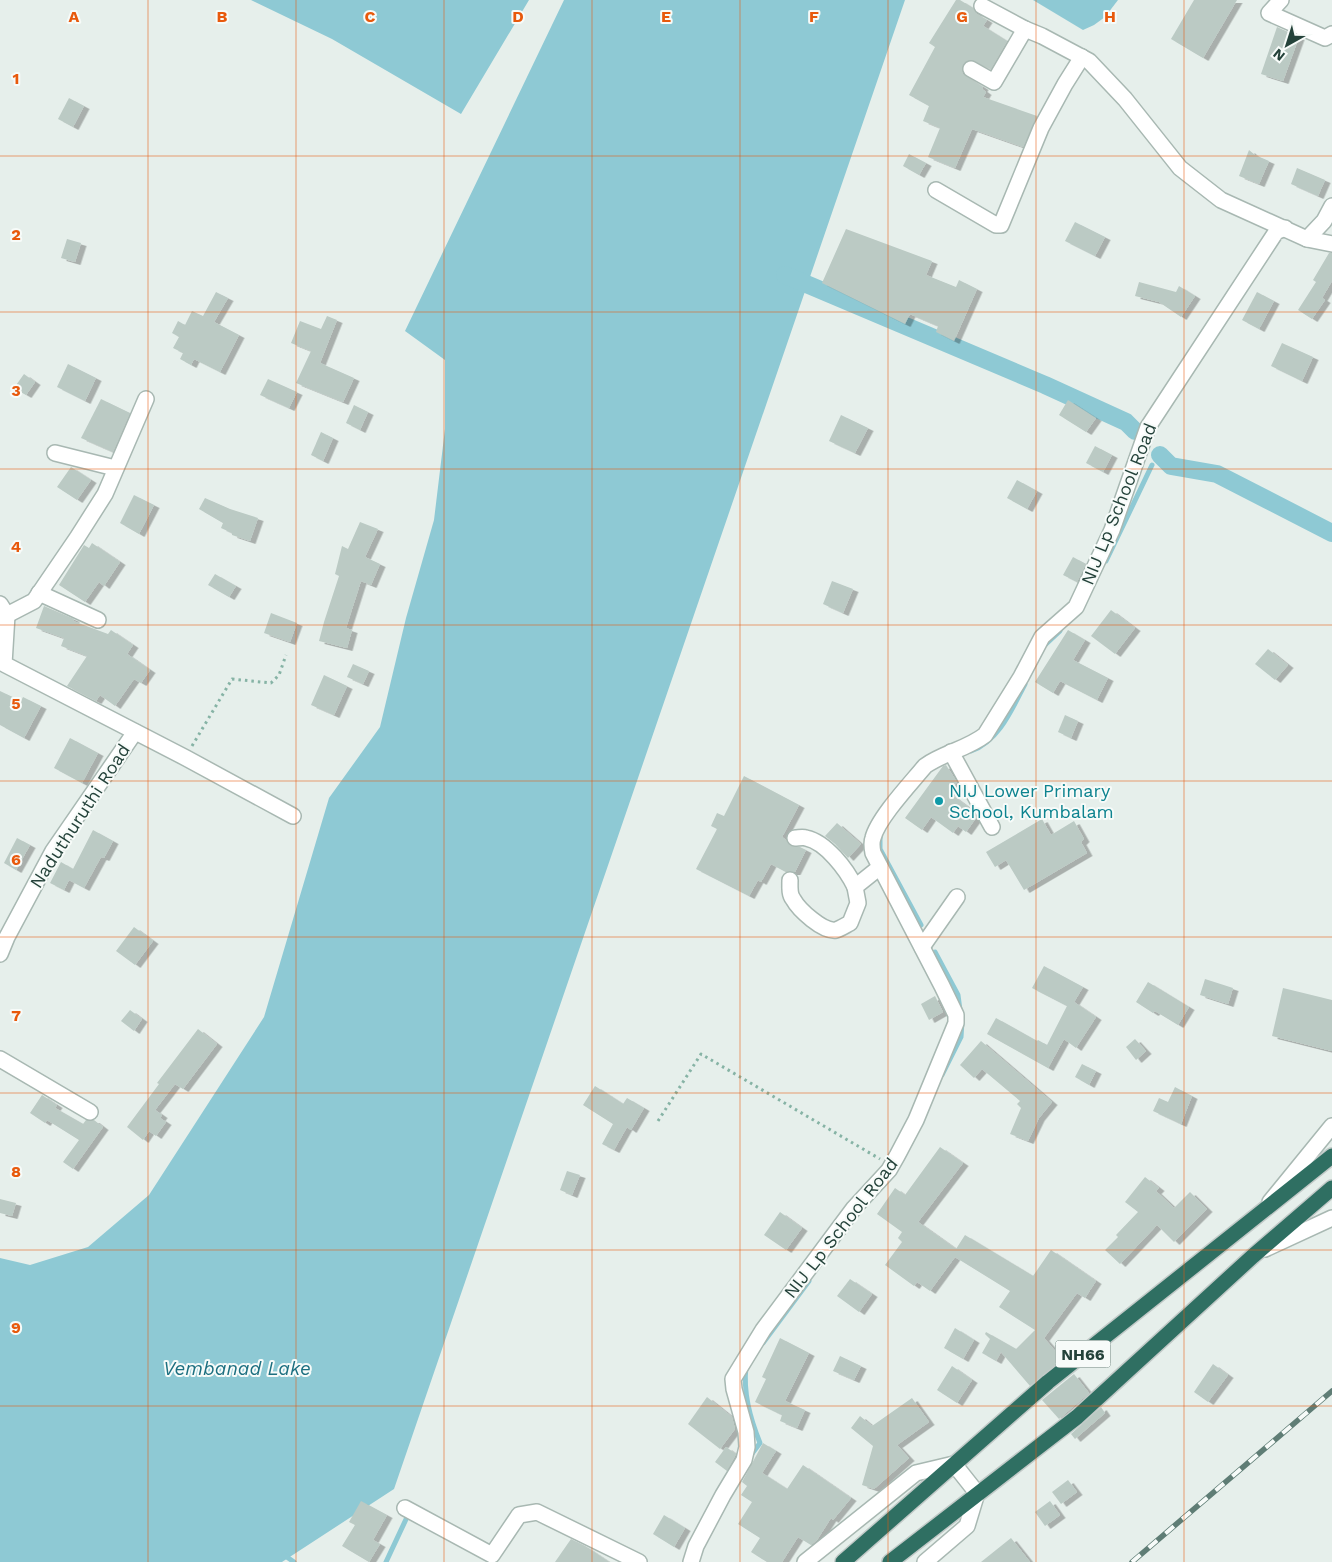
<svg xmlns="http://www.w3.org/2000/svg" width="1332" height="1562" font-family="'Work Sans',sans-serif">
	<defs>
		<filter id="shadow"><feDropShadow dx="5.5" dy="3" stdDeviation="0" flood-color="#0004"/></filter>
	</defs>
	<rect width="100%" height="100%" fill="#e6efeb"/>
	<g fill="#8ec9d4">
		<path d="M251,0H529L461,114L332,39Z"/>
		<path d="M564,0H905L394,1489L282,1562H0V1258L30,1265L88,1247L149,1195L264,1017L329,798L380,727L406,618L434,520L445,429V360L405,331Z"/>
		<path d="M1033,0H1118L1105,17L1094,25L1083,30Z"/>
	</g>
	<g fill="none" stroke-linecap="round" stroke-linejoin="round">
		<g stroke="#8ec9d4" stroke-width="5">
			<path d="M1106,561L1152,465"/>
			<path d="M1045,645L1060,631"/>
			<path d="M971,751C999,741 1012,709 1025,684"/>
			<path d="M880,836V849L921,925"/>
			<path d="M935,952L958,995L960,1010"/>
			<path d="M942,1075L961,1037L962,1021"/>
			<path d="M763,1343L809,1281"/>
			<path d="M746,1366C743,1393 750,1418 760,1443L751,1455L749,1454"/>
			<path d="M284,1555L294,1562"/>
			<path d="M386,1562L408,1515L411,1517"/>
		</g>
		<g stroke="#8ec9d4" stroke-width="18">
			<path d="M785,275L1045,385L1126,422L1135,431"/>
			<path d="M1160,455L1171,466L1217,474L1332,533"/>
		</g>
	</g>
	<g fill="#bbcac4" filter="url(#shadow)">
		<path d="M956,0H960L973,8L977,14L987,20L983,26L1007,41L991,69L970,60L963,65L962,70L963,74L983,87L982,89L986,92L983,97L1037,116L1023,147L972,129L955,168L928,157L940,128L923,121L929,106L909,95L935,47L929,43Z"/>
		<path d="M1194,0H1237L1203,58L1171,39Z"/>
		<path d="M1277,27L1299,37L1283,81L1261,74Z"/>
		<path d="M69,98L84,106L73,127L58,119Z"/>
		<path d="M1249,150L1255,155L1269,161L1259,184L1239,176Z"/>
		<path d="M909,154L926,163L919,175L903,166Z"/>
		<path d="M1297,168L1325,180L1318,196L1291,184Z"/>
		<path d="M1075,222L1105,237L1095,256L1065,241Z"/>
		<path d="M846,229L932,261L926,275L956,287L959,280L977,289L954,341L936,332L938,326L910,314L905,324L822,283Z"/>
		<path d="M67,239L81,243L75,262L61,258Z"/>
		<path d="M1329,253H1332V281L1322,298L1325,300L1312,319L1298,310L1316,282L1313,280Z"/>
		<path d="M1139,282L1176,292L1179,286L1195,296L1181,317L1159,302L1135,296Z"/>
		<path d="M216,292L228,298L214,322L239,335L220,372L194,359L191,365L180,359L183,353L173,348L179,337L172,333L178,321L185,325L192,311L203,316Z"/>
		<path d="M1257,292L1274,301L1259,329L1242,320Z"/>
		<path d="M327,316L337,320L320,363L354,378L343,402L296,383L311,351L291,343L300,321L321,329Z"/>
		<path d="M1282,343L1313,357L1302,381L1271,366Z"/>
		<path d="M68,364L96,378L85,401L57,387Z"/>
		<path d="M24,374L35,382L26,395L14,388Z"/>
		<path d="M268,379L297,392L289,408L260,395Z"/>
		<path d="M101,399L130,413L113,452L81,438Z"/>
		<path d="M1068,400L1096,418L1086,432L1059,415Z"/>
		<path d="M354,405L368,412L360,430L346,423Z"/>
		<path d="M841,415L868,428L855,453L829,441Z"/>
		<path d="M321,432L333,438L323,461L311,455Z"/>
		<path d="M1095,446L1112,455L1103,472L1086,463Z"/>
		<path d="M71,467L91,480L77,500L57,487Z"/>
		<path d="M1017,480L1037,491L1027,509L1007,498Z"/>
		<path d="M134,495L154,505L139,534L120,523Z"/>
		<path d="M205,498L230,509L258,518L250,541L232,535V533L221,528L223,523L199,509Z"/>
		<path d="M360,522L378,529L365,557L380,564L371,585L361,581L346,628L352,630L347,648L319,641L324,622L339,576L335,574L342,546L348,549Z"/>
		<path d="M92,543L120,562L104,586L99,582L85,602L59,585L84,545L89,548Z"/>
		<path d="M1073,557L1086,564L1077,582L1063,575Z"/>
		<path d="M215,574L236,586L229,597L208,585Z"/>
		<path d="M832,581L853,589L843,613L823,604Z"/>
		<path d="M44,606L74,619L73,621L108,634L111,630L133,645L127,654L150,670L141,683L134,679L115,706L100,695L96,701L67,686L87,656L61,646L64,638L36,628Z"/>
		<path d="M1111,610L1135,628L1115,654L1091,636Z"/>
		<path d="M271,613L297,623L290,642L264,633Z"/>
		<path d="M1068,630L1085,640L1073,660L1108,678L1097,700L1060,681L1053,693L1035,682Z"/>
		<path d="M1268,649L1288,665L1275,680L1255,664Z"/>
		<path d="M353,664L369,671L363,684L347,677Z"/>
		<path d="M324,675L347,686L334,715L311,705Z"/>
		<path d="M0,691L21,701L23,697L41,706L24,738L0,725Z"/>
		<path d="M1065,715L1078,721L1071,738L1058,732Z"/>
		<path d="M70,738L98,753L82,783L54,768Z"/>
		<path d="M946,765L957,782L949,793L972,810L976,818L966,832L958,826L953,833L931,817L922,830L905,818L943,766Z"/>
		<path d="M744,776L799,805L782,837L786,840L791,846L800,847L806,850L795,872H786L771,864L761,882L758,880L749,896L696,869L717,829L711,826L717,813L724,816Z"/>
		<path d="M1042,819L1051,835L1074,821L1084,839L1081,842L1087,853L1024,890L1006,860L995,867L986,852Z"/>
		<path d="M837,823L861,844L848,858L835,844L825,836Z"/>
		<path d="M93,830L113,841L104,858L101,857L84,888L69,880L64,890L50,883L61,862L73,869Z"/>
		<path d="M17,838L30,845L16,870L4,863Z"/>
		<path d="M134,927L153,941L135,965L116,951Z"/>
		<path d="M1044,966L1083,987L1074,1002L1096,1017L1076,1048L1064,1039L1048,1068L987,1034L996,1018L1037,1041L1038,1040L1047,1045L1067,1006L1032,988Z"/>
		<path d="M1205,979L1233,988L1228,1004L1200,995Z"/>
		<path d="M1148,982L1189,1007L1178,1025L1155,1011L1153,1013L1136,1002Z"/>
		<path d="M1283,988L1332,1000V1051L1272,1036Z"/>
		<path d="M935,996L943,1012L929,1020L921,1004Z"/>
		<path d="M130,1010L142,1019L134,1031L121,1021Z"/>
		<path d="M198,1029L217,1044L183,1089L175,1084L155,1110L162,1115L160,1118L166,1122L156,1136L149,1131L143,1140L127,1127L159,1084L157,1083Z"/>
		<path d="M1135,1039L1146,1051L1136,1060L1126,1047Z"/>
		<path d="M981,1041L1052,1102L1039,1118L1028,1141L1010,1134L1021,1108L1017,1104L1020,1101L982,1069L974,1078L960,1065Z"/>
		<path d="M1082,1064L1096,1071L1089,1085L1075,1077Z"/>
		<path d="M595,1086L623,1104L627,1098L644,1108L631,1130L627,1127L614,1150L602,1144L613,1124L583,1105Z"/>
		<path d="M1175,1087L1192,1096L1181,1124L1153,1111L1159,1098L1168,1102Z"/>
		<path d="M42,1095L57,1105L55,1108L83,1124L86,1120H94L103,1127L73,1169L63,1162L79,1140L47,1120L45,1123L30,1113Z"/>
		<path d="M940,1147L963,1163L918,1222L956,1249L965,1235L1033,1276L1051,1250L1096,1281L1085,1298L1077,1293L1044,1338L1062,1359L1030,1386L1001,1352L996,1361L982,1353L990,1339L985,1334L986,1332L1016,1349L1035,1330L999,1307L1010,1291L955,1257L930,1291L917,1282L914,1286L885,1265L902,1242L898,1238L902,1232L877,1214L895,1188L905,1195Z"/>
		<path d="M567,1171L580,1175L572,1195L560,1190Z"/>
		<path d="M1145,1177L1159,1188L1156,1191L1174,1208L1190,1192L1207,1209L1174,1242L1157,1225L1120,1264L1105,1250L1118,1237L1116,1235L1138,1212L1125,1202Z"/>
		<path d="M0,1199L16,1203L12,1216L0,1213Z"/>
		<path d="M780,1212L802,1228L786,1250L764,1235Z"/>
		<path d="M850,1279L872,1294L859,1312L837,1296Z"/>
		<path d="M955,1328L974,1340L963,1359L944,1348Z"/>
		<path d="M780,1338L809,1353L785,1401L805,1410L797,1428L780,1421L782,1415L755,1402L766,1379L762,1377Z"/>
		<path d="M840,1356L861,1366L854,1380L833,1371Z"/>
		<path d="M1213,1364L1228,1375L1208,1402L1194,1392Z"/>
		<path d="M952,1366L972,1380L957,1403L937,1390Z"/>
		<path d="M1074,1374L1089,1393L1059,1419L1042,1400Z"/>
		<path d="M707,1397L732,1417L735,1429L720,1449L688,1424Z"/>
		<path d="M912,1398L929,1422L897,1445L909,1458L874,1489L862,1485L873,1446L851,1428L860,1416L872,1426Z"/>
		<path d="M1101,1407L1105,1413L1075,1439L1071,1434Z"/>
		<path d="M763,1443L776,1451L762,1473L787,1489L803,1465L851,1498L833,1520L831,1518L817,1540L811,1545L798,1537L782,1562H767L751,1552L760,1538L738,1524L752,1502L741,1495L747,1486L742,1482Z"/>
		<path d="M726,1447L736,1454L727,1471L715,1462Z"/>
		<path d="M1068,1480L1077,1492L1061,1504L1052,1492Z"/>
		<path d="M361,1501L387,1515L373,1540L380,1544L369,1562L342,1546L355,1525L349,1522Z"/>
		<path d="M1050,1501L1060,1515L1045,1526L1035,1512Z"/>
		<path d="M664,1515L685,1528L674,1547L653,1534Z"/>
		<path d="M1011,1538L1030,1562H981Z"/>
		<path d="M571,1539L585,1546L609,1562H555Z"/>
	</g>
	<g fill="none" stroke-linecap="round" stroke-linejoin="round">
		<g stroke="#a8b8b2" stroke-width="18">
			<g id="minor">
				<path d="M1281,0L1269,13L1325,38L1332,34"/>
				<path d="M982,6L1025,29L1042,36L1089,61L1125,99L1180,168L1221,200L1307,239L1332,244"/>
				<path d="M971,69L994,82L1025,29"/>
				<path d="M936,190L996,225H1001L1041,128L1065,84L1082,57"/>
				<path d="M1307,239L1324,221L1332,206"/>
				<path d="M55,453L115,468"/>
				<path d="M39,593L98,620"/>
				<path d="M0,604L7,615L4,664L186,758L293,816"/>
				<path d="M7,615L34,601L77,538L105,494L146,399"/>
				<path d="M951,752L992,827"/>
				<path d="M795,838C798,838 803,837 806,838C826,842 847,870 855,887"/>
				<path d="M790,880C790,886 789,894 793,899C799,910 823,932 836,930C840,929 846,925 850,923L858,903L855,887L880,867"/>
				<path d="M922,947L957,897"/>
				<path d="M0,954L7,937L53,851L135,732"/>
				<path d="M0,1059L90,1112"/>
				<path d="M1270,1202L1332,1126"/>
				<path d="M1265,1249L1332,1218"/>
				<path d="M405,1508L492,1555L519,1515L537,1512L639,1562"/>
				<path d="M691,1562L696,1546L723,1495L744,1460L747,1447L746,1432L734,1389L733,1379L763,1330L854,1208L889,1170L897,1156L916,1120L956,1023V1015L942,986L873,853C872,848 871,843 873,838C878,818 911,783 925,766C943,753 967,749 985,735L1021,677L1042,637L1076,607L1112,530L1148,427L1276,232L1285,228"/>
				<path d="M805,1562L916,1473L954,1464L977,1493L967,1526L925,1562"/>
			</g>
		</g>
		<g stroke="#c2cac8" stroke-width="18">
			<g id="highway">
				<path d="M843,1562L1048,1382L1332,1156"/>
				<path d="M890,1562L1077,1417L1253,1256L1332,1188"/>
			</g>
		</g>
		<g stroke="#86b3a5" stroke-width="3" stroke-dasharray="2.5 4" stroke-linecap="butt">
			<path d="M192,746L232,679L271,683L279,675L286,655"/>
			<path d="M658,1121L701,1054L880,1159"/>
		</g>
		<use href="#minor" stroke="#fff" stroke-width="15"/>
		<use href="#highway" stroke="#2f6f62" stroke-width="15"/>
		<g stroke="#5f7d75" stroke-width="5.5">
			<path id="rail" d="M1132,1562L1332,1391"/>
		</g>
		<use href="#rail" stroke="#f7fbf9" stroke-width="4" stroke-dasharray="11" stroke-linecap="butt"/>
	</g>
	<path fill="none" stroke="#e8590c" stroke-width="1" stroke-opacity="0.55" d="M148,0V1562M296,0V1562M444,0V1562M592,0V1562M740,0V1562M888,0V1562M1036,0V1562M1184,0V1562M0,156H1332M0,312H1332M0,469H1332M0,625H1332M0,781H1332M0,937H1332M0,1093H1332M0,1250H1332M0,1406H1332"/>
	<circle fill="#0f9aa8" stroke="#f7fbf9" stroke-width="2" cx="939" cy="801" r="5"/>
	<g text-anchor="middle" stroke-width="4" stroke-linejoin="round" paint-order="stroke">
		<rect fill="#f7fbf9" stroke="#637a73" stroke-width="1" x="1055.5" y="1340.5" width="55" height="27" rx="4"/>
		<g font-size="16" font-weight="bold" fill="#24423a">
			<text x="1083" y="1360">NH66</text>
		</g>
		<g font-size="18" fill="#24423a" stroke="#f7fbf9">
			<text transform="translate(1119 504) rotate(-68)" y="6">NIJ Lp School Road</text>
			<text transform="translate(80 816) rotate(-57)" y="6">Naduthuruthi Road</text>
			<text transform="translate(841 1228) rotate(-52)" y="6">NIJ Lp School Road</text>
		</g>
		<g font-size="18" fill="#0d838f" stroke="#f7fbf9" text-anchor="start">
			<text x="949" y="797">NIJ Lower Primary<tspan x="949" dy="21">School, Kumbalam</tspan></text>
		</g>
		<g font-size="19" font-style="italic" fill="#1c6f80" stroke="#f7fbf9">
			<text x="237" y="1375">Vembanad Lake</text>
		</g>
	</g>
	<g font-size="16" text-anchor="middle" font-weight="bold" fill="#e8590c" stroke="#f7fbf9" stroke-width="4" stroke-linejoin="round" paint-order="stroke">
		<text x="74" y="22">A</text>
		<text x="222" y="22">B</text>
		<text x="370" y="22">C</text>
		<text x="518" y="22">D</text>
		<text x="666" y="22">E</text>
		<text x="814" y="22">F</text>
		<text x="962" y="22">G</text>
		<text x="1110" y="22">H</text>
		<text x="16" y="84">1</text>
		<text x="16" y="240">2</text>
		<text x="16" y="396">3</text>
		<text x="16" y="552">4</text>
		<text x="16" y="709">5</text>
		<text x="16" y="865">6</text>
		<text x="16" y="1021">7</text>
		<text x="16" y="1177">8</text>
		<text x="16" y="1333">9</text>
	</g>
	<g transform="translate(1287 45) rotate(219)" stroke="#f7fbf9" stroke-width="4" paint-order="stroke">
	<path d="M0-4L9 19L0 12L-9 19Z" fill="#24423a"/>
	<text y="-8" font-size="14" font-weight="bold" text-anchor="middle" fill="#24423a">N</text>
	</g>
</svg>
